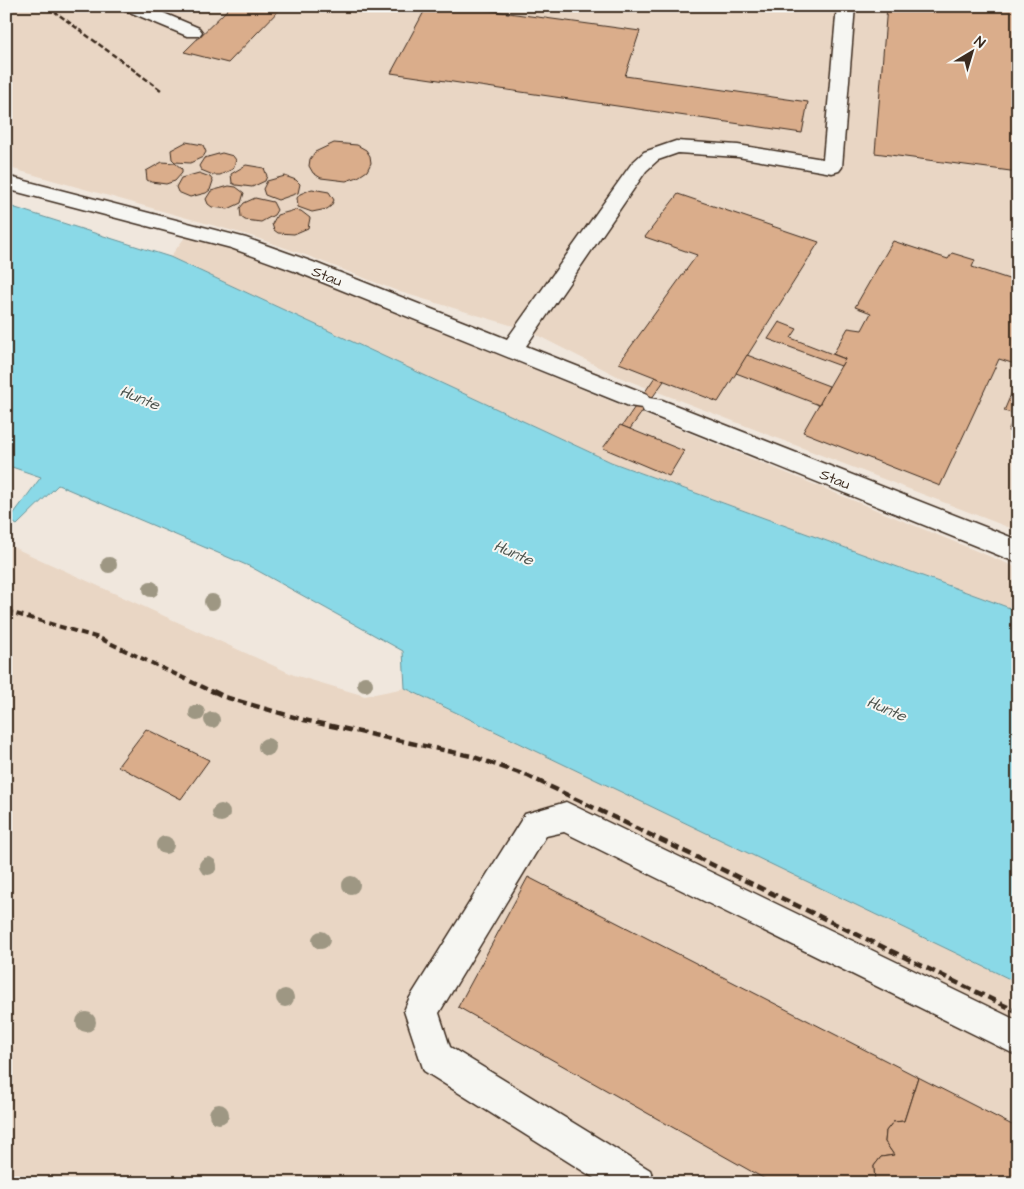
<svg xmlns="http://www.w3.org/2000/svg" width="1024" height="1189" font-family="'Architects Daughter',sans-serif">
	<rect width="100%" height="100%" fill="#f0e7dd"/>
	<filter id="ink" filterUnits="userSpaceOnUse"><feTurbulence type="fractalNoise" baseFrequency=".02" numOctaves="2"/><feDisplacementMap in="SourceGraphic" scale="10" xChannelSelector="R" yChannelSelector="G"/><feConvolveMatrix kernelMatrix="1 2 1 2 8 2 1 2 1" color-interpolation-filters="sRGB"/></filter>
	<g filter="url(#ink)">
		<g fill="#e9d6c4">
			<path d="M6,6H1018V531L619,377L527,330L400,292L308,256L251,236L6,167Z"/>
			<path d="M186,236L212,242L299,273L1018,568V611L611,462L170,257Z"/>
			<path d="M6,544L294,675L365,696L405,688L1018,983V1183H6Z"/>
		</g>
		<path fill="#8ad9e7" stroke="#6a9397" d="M6,205L170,257L611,462L1018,611V983L405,688L403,651L251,567L58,485L17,525L9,520L41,477L6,465Z"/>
		<g fill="#daad8b" stroke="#3b2a1e">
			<path d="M231,6H283L228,63L184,52Z"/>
			<path d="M427,6H457L640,31L625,76L808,102L802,133L391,73Z"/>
			<path d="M887,6H998L1018,9V172L875,153Z"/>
			<path d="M186,142L203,145L206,152L203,157L190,163L175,162L172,159L171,150Z"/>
			<path d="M334,143L357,145L366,150L370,156L371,163L367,171L358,177L346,181L321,178L313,173L309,166L310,159L315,152Z"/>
			<path d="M222,153L233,156L236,160L233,169L220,175H213L201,170L199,166L204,158Z"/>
			<path d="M162,162L175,163L182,169V173L175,181L166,184L151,182L147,180L146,171Z"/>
			<path d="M246,165L264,168L267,176L265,181L252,187L236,185L232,183L231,174Z"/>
			<path d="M199,173L210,177L213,181L210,190L206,193L190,197L178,192L176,187L181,178Z"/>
			<path d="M285,176L296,180L300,184L298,193L278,200L265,195L263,189L267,181Z"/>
			<path d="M229,186L236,187L244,193L241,203L228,209L212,207L208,204L206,199L211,191Z"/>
			<path d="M312,189L329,192L334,200L331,206L327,209L312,212L298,207L297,198L300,194Z"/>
			<path d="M678,194L819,242L718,402L619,363L697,255L645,237Z"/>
			<path d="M255,198L273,202L277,210L274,215L261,222L245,220L241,217L240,208L244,203Z"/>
			<path d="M295,210L301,211L310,218L308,228L294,234L278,233L274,230L272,224L277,215Z"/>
			<path d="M893,241L948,259L952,253L975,260L972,267L1018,282V365L999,359L940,486L803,432L845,359L833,354L848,328L862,330L871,313L855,307Z"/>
			<path d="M779,322L797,329L791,338L845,359L841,366L768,339Z"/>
			<path d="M747,355L829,386L819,405L736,373Z"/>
			<path d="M655,377L664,381L630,429L622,426Z"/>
			<path d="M1012,392L1018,394V435L1008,431L1015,414L1004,411Z"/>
			<path d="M620,425L684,451L669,476L603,448Z"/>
			<path d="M146,729L209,760L181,799L118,766Z"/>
			<path d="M528,877L918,1077L904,1121L893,1122L886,1131L885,1142L894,1155L881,1157L874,1166L875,1183H772L458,1007Z"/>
			<path d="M918,1077L1018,1128V1183H875L874,1166L881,1157L894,1155L885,1142L886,1131L893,1122L904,1121Z"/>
		</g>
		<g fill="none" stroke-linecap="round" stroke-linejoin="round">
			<g stroke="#3b2a1e" stroke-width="3">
				<g id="minor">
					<path d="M122,6H147L199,28L202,32L199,36H187L125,10Z"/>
					<path d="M837,6H855L842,167L839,171L832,173L738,157L678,153L658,160L646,171L526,346L647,394L649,398L662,400L1018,540V563L644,412L642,408L629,406L297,272L231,248L6,189V176L246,238L313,262L507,339L632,163L644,152L676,141L738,145L823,159Z"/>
					<path d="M566,802L1018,1021V1056L564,832L546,836L439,1013L450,1047L650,1170L655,1183H602L424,1071L404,1011L409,999L525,814Z"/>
				</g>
			</g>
			<use href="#minor" fill="#f6f6f2" fill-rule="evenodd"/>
			<path stroke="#3b2a1e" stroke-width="2.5" stroke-dasharray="5.5 2.5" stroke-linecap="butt" d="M47,6L161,90"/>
			<path stroke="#3b2a1e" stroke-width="4" stroke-dasharray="7 4" stroke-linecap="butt" d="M6,611L99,638L215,693"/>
			<path stroke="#3b2a1e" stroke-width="4.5" stroke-dasharray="9 4.5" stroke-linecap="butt" d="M213,691L225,697L304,720L471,756L528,776L1018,1012"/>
		</g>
		<g fill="#9e9783">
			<circle cx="109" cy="565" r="8"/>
			<circle cx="151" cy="589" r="8"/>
			<circle cx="212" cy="602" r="8"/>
			<circle cx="365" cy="684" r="8"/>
			<circle cx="197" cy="713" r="8"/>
			<circle cx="212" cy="720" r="8"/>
			<circle cx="267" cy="747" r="9"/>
			<circle cx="221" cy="813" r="9"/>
			<circle cx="165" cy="845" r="9"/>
			<circle cx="208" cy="866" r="9"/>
			<circle cx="351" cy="885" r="9"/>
			<circle cx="321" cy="940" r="9"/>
			<circle cx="285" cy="998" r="9"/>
			<circle cx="86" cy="1022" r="10"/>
			<circle cx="219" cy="1114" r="10"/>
		</g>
	</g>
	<g text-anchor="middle" stroke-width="4" stroke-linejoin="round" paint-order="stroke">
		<g font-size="15" fill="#3b2a1e" stroke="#f6f6f2">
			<text transform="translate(327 276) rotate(22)" y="5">Stau</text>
			<text transform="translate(835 479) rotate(22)" y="5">Stau</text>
		</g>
		<g font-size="16" font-style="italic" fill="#4f5650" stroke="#f6f6f2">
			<text transform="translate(140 397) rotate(22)" y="6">Hunte</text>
			<text transform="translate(514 552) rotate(23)" y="6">Hunte</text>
			<text transform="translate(887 708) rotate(23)" y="6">Hunte</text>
		</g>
	</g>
	<rect width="1024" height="1189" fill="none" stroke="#f6f6f2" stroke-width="25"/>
	<rect x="12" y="12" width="999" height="1164" fill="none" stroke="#3b2a1e" stroke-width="2" filter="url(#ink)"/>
	<g transform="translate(972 52) rotate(38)" stroke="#f6f6f2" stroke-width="4" paint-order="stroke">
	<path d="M0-4L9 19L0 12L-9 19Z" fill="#3b2a1e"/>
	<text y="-8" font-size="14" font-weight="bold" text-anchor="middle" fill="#3b2a1e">N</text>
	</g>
</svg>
